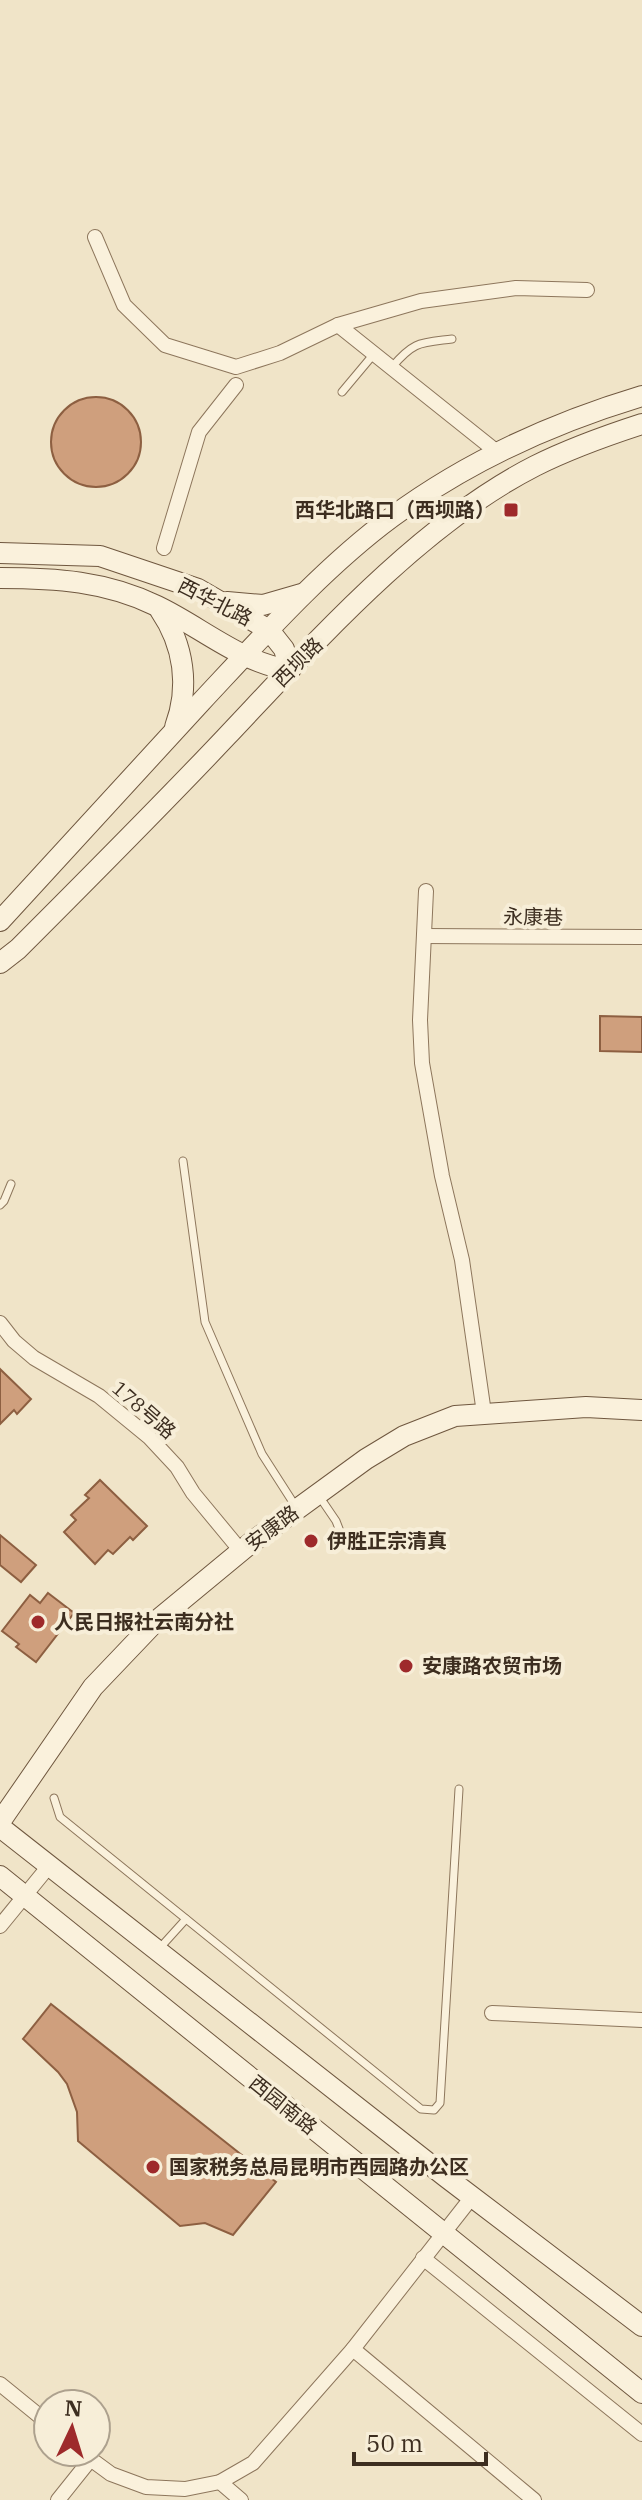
<svg xmlns="http://www.w3.org/2000/svg" width="642" height="2500" font-family="'IBM Plex Serif','Noto Sans SC',serif">
	<rect width="100%" height="100%" fill="#f0e4c8"/>
	<g fill="#cf9f7d" stroke="#8d5f41" stroke-width="2">
		<circle cx="96" cy="442" r="45"/>
		<path d="M600,1016L642,1017V1052L600,1051Z"/>
		<path d="M0,1369L31,1399L17,1414L14,1410L0,1424Z"/>
		<path d="M100,1480L147,1526L133,1540L130,1537L113,1554L108,1550L95,1564L64,1532L76,1520L71,1515L89,1498L85,1495Z"/>
		<path d="M0,1535L36,1565L21,1582L0,1565Z"/>
		<path d="M48,1593L74,1613L36,1662L16,1647L19,1644L2,1631L30,1595L40,1603Z"/>
		<path d="M51,2004L276,2182L233,2235L205,2223L180,2226L78,2141L77,2112L67,2084L58,2072L23,2039Z"/>
	</g>
	<g fill="none" stroke-linecap="round" stroke-linejoin="round">
		<g stroke="#8d765c" stroke-width="9">
			<g id="lane">
				<path d="M392,367C414,341 420,343 452,339"/>
				<path d="M342,392L373,355"/>
				<path d="M183,1161L205,1322L262,1454L296,1507"/>
				<path d="M0,1205L4,1201L11,1184"/>
				<path d="M319,1496L336,1521L343,1539"/>
				<path d="M54,1798L60,1817L421,2109L434,2110L440,2103L459,1789"/>
				<path d="M158,1950L186,1919"/>
			</g>
		</g>
		<g stroke="#8d765c" stroke-width="16">
			<g id="street">
				<path d="M95,237L124,305L165,345L236,367L280,353L338,325L421,301L516,288L587,290"/>
				<path d="M338,325L497,452"/>
				<path d="M164,548L199,432L236,385"/>
				<path d="M426,891L420,1020L422,1063L442,1176L462,1260L484,1413"/>
				<path d="M424,936L642,937"/>
				<path d="M0,1323L14,1341L34,1358L99,1396L149,1437L177,1467L193,1493L241,1551"/>
				<path d="M0,1926L49,1866"/>
				<path d="M492,2013L642,2020"/>
				<path d="M423,2258L642,2434"/>
				<path d="M353,2349L534,2500"/>
				<path d="M0,2384L48,2423"/>
				<path d="M81,2452L111,2474L146,2487L185,2489L220,2482L253,2463L353,2349L472,2197"/>
				<path d="M220,2482L241,2500"/>
				<path d="M58,2500L90,2460"/>
			</g>
		</g>
		<g stroke="#6f573f" stroke-width="22">
			<g id="secondary">
				<path d="M0,553L100,556L198,589L269,630L284,649L290,670"/>
				<path d="M0,578C55,578 106,581 157,606C201,627 241,663 290,670"/>
				<path d="M227,602L263,605L301,594"/>
				<path d="M160,610C184,645 190,687 175,727"/>
				<path d="M0,921C67,848 134,775 201,702C259,640 324,567 392,517C468,461 552,423 642,396"/>
				<path d="M0,963L18,949C88,879 158,809 226,737C315,643 419,525 535,466C569,449 605,436 642,424"/>
				<path d="M0,1822L93,1687L154,1623L252,1542L366,1459L404,1436L455,1416L586,1407L642,1410"/>
				<path d="M0,1827L446,2177L642,2326"/>
				<path d="M0,1876L642,2393"/>
			</g>
		</g>
		<use href="#lane" stroke="#faf1dc" stroke-width="7"/>
		<use href="#street" stroke="#faf1dc" stroke-width="14"/>
		<use href="#secondary" stroke="#faf1dc" stroke-width="20"/>
	</g>
	<g fill="#9e2a2b" stroke="#f7eed8" stroke-width="3">
		<rect x="503" y="502" width="16" height="16" rx="4"/>
		<circle cx="311" cy="1541" r="8"/>
		<circle cx="38" cy="1622" r="8"/>
		<circle cx="406" cy="1666" r="8"/>
		<circle cx="153" cy="2167" r="8"/>
	</g>
	<g text-anchor="middle" stroke-width="8" stroke-linejoin="round" paint-order="stroke">
		<g font-size="20" font-weight="bold" fill="#3d2e20" stroke="#f7eed8" text-anchor="start">
			<text x="495" y="517" text-anchor="end">西华北路口（西坝路）</text>
			<text x="327" y="1548">伊胜正宗清真</text>
			<text x="54" y="1629">人民日报社云南分社</text>
			<text x="422" y="1673">安康路农贸市场</text>
			<text x="169" y="2174">国家税务总局昆明市西园路办公区</text>
		</g>
		<g font-size="20" fill="#3d2e20" stroke="#f7eed8">
			<text transform="translate(215 602) rotate(27)" y="7">西华北路</text>
			<text transform="translate(298 662) rotate(-45)" y="7">西坝路</text>
			<text transform="translate(533 917) rotate(1)" y="7">永康巷</text>
			<text transform="translate(144 1410) rotate(41)" y="7">178号路</text>
			<text transform="translate(272 1528) rotate(-37)" y="7">安康路</text>
			<text transform="translate(283 2105) rotate(39)" y="7">西园南路</text>
		</g>
	</g>
	<g transform="translate(72 2428) rotate(4)"><circle r="38" fill="#f7eed8" stroke="#ada18e" stroke-width="2"/>
	<path d="M0-6L14 30L0 20L-14 30Z" fill="#9e2a2b"/>
	<text y="-12" font-size="22" font-weight="bold" text-anchor="middle" fill="#3d2e20">N</text>
	</g>
	<path d="M354 2452v12h132v-12" fill="none" stroke="#3d2e20" stroke-width="4"/>
	<text x="366" y="2452" font-size="24" fill="#3d2e20" stroke="#f7eed8" stroke-width="6" paint-order="stroke">50 m</text>
</svg>
